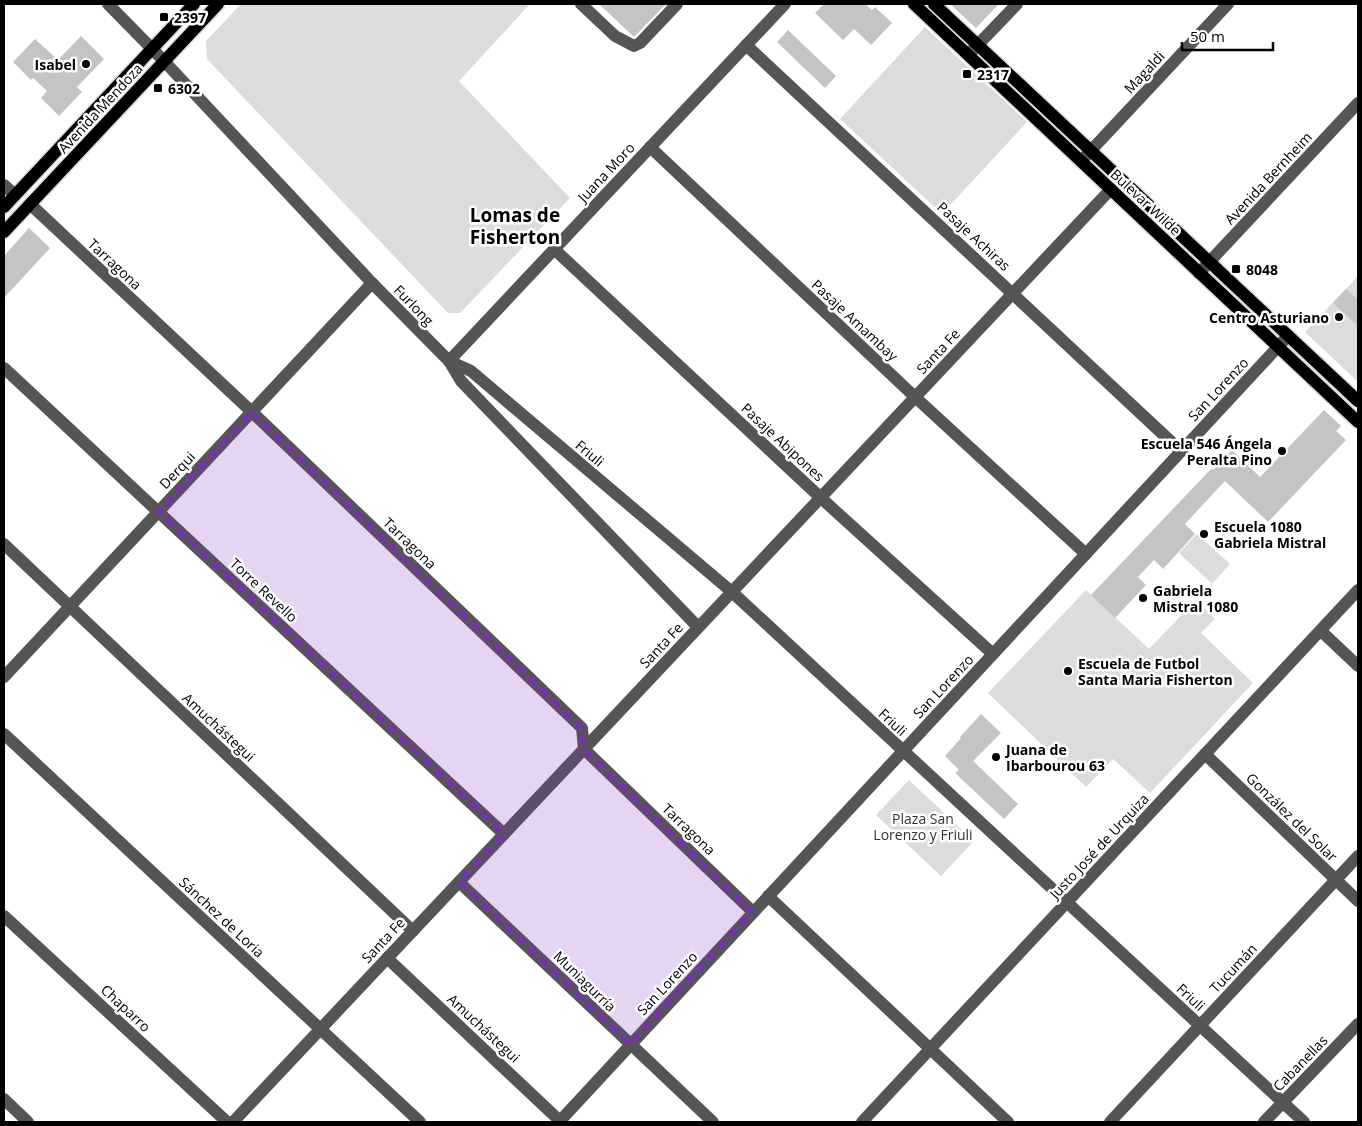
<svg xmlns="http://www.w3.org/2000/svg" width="1362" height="1126" viewBox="0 0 1362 1126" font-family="'Open Sans',sans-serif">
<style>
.green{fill:#dcdcdc}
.building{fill:#c4c4c4}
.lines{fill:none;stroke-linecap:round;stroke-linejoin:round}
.major-casing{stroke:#dbdbdb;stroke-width:15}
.minor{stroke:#555;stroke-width:12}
.major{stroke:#000;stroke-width:12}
.marked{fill:#7b2cbf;fill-opacity:0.2;stroke:#7b2cbf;stroke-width:4;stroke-dasharray:10 6;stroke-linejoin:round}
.poi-dot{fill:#000;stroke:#fff;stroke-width:2}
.labels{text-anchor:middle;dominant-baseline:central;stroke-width:5;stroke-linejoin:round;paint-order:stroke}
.poi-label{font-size:14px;font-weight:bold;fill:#000;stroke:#fff;text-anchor:start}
.street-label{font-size:14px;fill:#000;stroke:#fff}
.park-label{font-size:14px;fill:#333;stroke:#fff}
.district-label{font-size:19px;font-weight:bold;fill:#000;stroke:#fff}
</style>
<rect width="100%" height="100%" fill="#fff"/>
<g class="green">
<polygon points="241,4 530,4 459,81 570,198 460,313 448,313 207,59 206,41"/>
<polygon points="925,27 1027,122 942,214 840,119"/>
<polygon points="1358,276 1358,382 1305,332"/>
<polygon points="1197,534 1230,564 1212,584 1179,553"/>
<polygon points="1086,590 1149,649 1196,600 1215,619 1201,633 1253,683 1150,793 1113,759 1086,787 988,693"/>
<polygon points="909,780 974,841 941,876 876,815"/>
</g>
<g class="building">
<polygon points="599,4 666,4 634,37"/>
<polygon points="824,4 865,4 872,10 875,7 892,23 871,45 854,29 843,40 815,13"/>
<polygon points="950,4 999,4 976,28"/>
<polygon points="788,30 836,76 825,88 777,42"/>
<polygon points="81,36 104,59 77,87 82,92 59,116 41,98 47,91 33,78 31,80 13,62 35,39 58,60"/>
<polygon points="29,228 50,248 4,298 4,256"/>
<polygon points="1346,289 1358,300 1358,326 1333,303"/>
<polygon points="1324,410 1341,426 1336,431 1346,440 1268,522 1225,481 1185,524 1195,534 1163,569 1154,560 1138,577 1146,585 1115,618 1091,595 1212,468 1213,470 1232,450 1260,477"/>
<polygon points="981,714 1001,733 973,761 1018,804 1004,819 955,773 959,770 945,756 961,738 960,737"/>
</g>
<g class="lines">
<g class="major-casing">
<g id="major">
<polyline points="914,4 1358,422"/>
<polyline points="934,4 1358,401"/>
<polyline points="4,207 194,4"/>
<polyline points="4,232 218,4"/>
</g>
</g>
<g class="minor">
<polyline points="108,4 164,61 372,283 449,361 461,381 698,627"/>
<polyline points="581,4 615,36 634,46 640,43 677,4"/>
<polyline points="746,45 1181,451"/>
<polyline points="970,53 1017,4"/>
<polyline points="650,147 915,397 1086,554"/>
<polyline points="1083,159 1228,4"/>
<polyline points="4,185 15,195"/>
<polyline points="30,204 252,412 582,728 584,749 753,912"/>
<polyline points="554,249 821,498 993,654"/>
<polyline points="1199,273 1358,103"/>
<polyline points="449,361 471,371 732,592 1304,1122"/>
<polyline points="449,361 785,4"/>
<polyline points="4,368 504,834"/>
<polyline points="4,544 413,931"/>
<polyline points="1321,631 1358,666"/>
<polyline points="4,677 372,283"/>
<polyline points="4,734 420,1122"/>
<polyline points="1205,754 1358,901"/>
<polyline points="459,882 713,1122"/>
<polyline points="768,896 1008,1122"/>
<polyline points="4,916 227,1122"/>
<polyline points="387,958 560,1121"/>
<polyline points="4,1099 28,1122"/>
<polyline points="233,1122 1111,189"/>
<polyline points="559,1122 1288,336"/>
<polyline points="862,1122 1358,590"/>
<polyline points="1110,1122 1358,856"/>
<polyline points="1264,1122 1358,1024"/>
</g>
<use href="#major" class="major"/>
</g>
<path class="marked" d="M252 412 582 728 584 749 753 912 630 1045 459 882 504 834 158 512Z"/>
<g class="poi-dot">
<rect x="159" y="12" width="10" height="10" rx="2.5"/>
<circle cx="86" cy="64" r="5"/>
<rect x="962" y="69" width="10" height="10" rx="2.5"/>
<rect x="153" y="83" width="10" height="10" rx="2.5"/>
<rect x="1231" y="264" width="10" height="10" rx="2.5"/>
<circle cx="1339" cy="317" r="5"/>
<circle cx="1282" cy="451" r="5"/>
<circle cx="1204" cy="534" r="5"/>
<circle cx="1143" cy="598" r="5"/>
<circle cx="1068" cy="671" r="5"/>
<circle cx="996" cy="757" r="5"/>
</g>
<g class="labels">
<g class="poi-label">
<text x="174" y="17">2397</text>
<text x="76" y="64" text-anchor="end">Isabel</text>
<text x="977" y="74">2317</text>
<text x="168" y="88">6302</text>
<text x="1246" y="269">8048</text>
<text x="1329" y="317" text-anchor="end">Centro Asturiano</text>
<text x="1272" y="443" text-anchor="end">Escuela 546 Ángela<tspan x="1272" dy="16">Peralta Pino</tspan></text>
<text x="1214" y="526">Escuela 1080<tspan x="1214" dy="16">Gabriela Mistral</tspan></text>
<text x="1153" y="590">Gabriela<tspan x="1153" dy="16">Mistral 1080</tspan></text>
<text x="1078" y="663">Escuela de Futbol<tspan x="1078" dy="16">Santa Maria Fisherton</tspan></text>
<text x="1006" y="749">Juana de<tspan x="1006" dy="16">Ibarbourou 63</tspan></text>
</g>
<g class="street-label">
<text transform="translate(1144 72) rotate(-47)">Magaldi</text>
<text transform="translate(100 108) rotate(-47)">Avenida Mendoza</text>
<text transform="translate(606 172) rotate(-47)">Juana Moro</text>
<text transform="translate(1268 178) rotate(-47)">Avenida Bernheim</text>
<text transform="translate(1146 202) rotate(43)">Bulevar Wilde</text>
<text transform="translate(974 236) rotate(43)">Pasaje Achiras</text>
<text transform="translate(115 264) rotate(43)">Tarragona</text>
<text transform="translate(414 305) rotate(46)">Furlong</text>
<text transform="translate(855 320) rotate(43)">Pasaje Amambay</text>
<text transform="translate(938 351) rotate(-47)">Santa Fe</text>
<text transform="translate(1218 389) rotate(-47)">San Lorenzo</text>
<text transform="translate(783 442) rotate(43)">Pasaje Abipones</text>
<text transform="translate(590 453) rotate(40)">Friuli</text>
<text transform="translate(177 470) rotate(-47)">Derqui</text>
<text transform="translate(410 543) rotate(44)">Tarragona</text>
<text transform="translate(264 590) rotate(43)">Torre Revello</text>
<text transform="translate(661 645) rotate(-47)">Santa Fe</text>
<text transform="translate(943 686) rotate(-47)">San Lorenzo</text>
<text transform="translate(893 722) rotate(43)">Friuli</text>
<text transform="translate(219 727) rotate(43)">Amuchástegui</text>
<text transform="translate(1292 817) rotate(44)">González del Solar</text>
<text transform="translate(689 829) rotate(44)">Tarragona</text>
<text transform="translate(1099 846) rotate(-47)">Justo José de Urquiza</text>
<text transform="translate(222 917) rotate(43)">Sánchez de Loria</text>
<text transform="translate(383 940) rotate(-47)">Santa Fe</text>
<text transform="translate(1233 968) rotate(-47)">Tucumán</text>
<text transform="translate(585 981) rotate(44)">Muniagurría</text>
<text transform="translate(667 983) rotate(-47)">San Lorenzo</text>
<text transform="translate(1191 997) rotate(43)">Friuli</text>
<text transform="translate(126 1008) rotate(43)">Chaparro</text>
<text transform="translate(484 1028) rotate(43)">Amuchástegui</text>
<text transform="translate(1300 1063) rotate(-46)">Cabanellas</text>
</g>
<g class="park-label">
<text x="923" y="818">Plaza San<tspan x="923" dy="16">Lorenzo y Friuli</tspan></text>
</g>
<g class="district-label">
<text x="515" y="215">Lomas de<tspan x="515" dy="22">Fisherton</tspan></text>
</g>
</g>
<rect width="1362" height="1126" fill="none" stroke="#000000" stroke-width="10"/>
<path d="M1182 42v8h91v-8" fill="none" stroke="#000000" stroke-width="2.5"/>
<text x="1190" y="42" font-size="15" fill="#000000" stroke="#ffffff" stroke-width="4" paint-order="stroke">50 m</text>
</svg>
